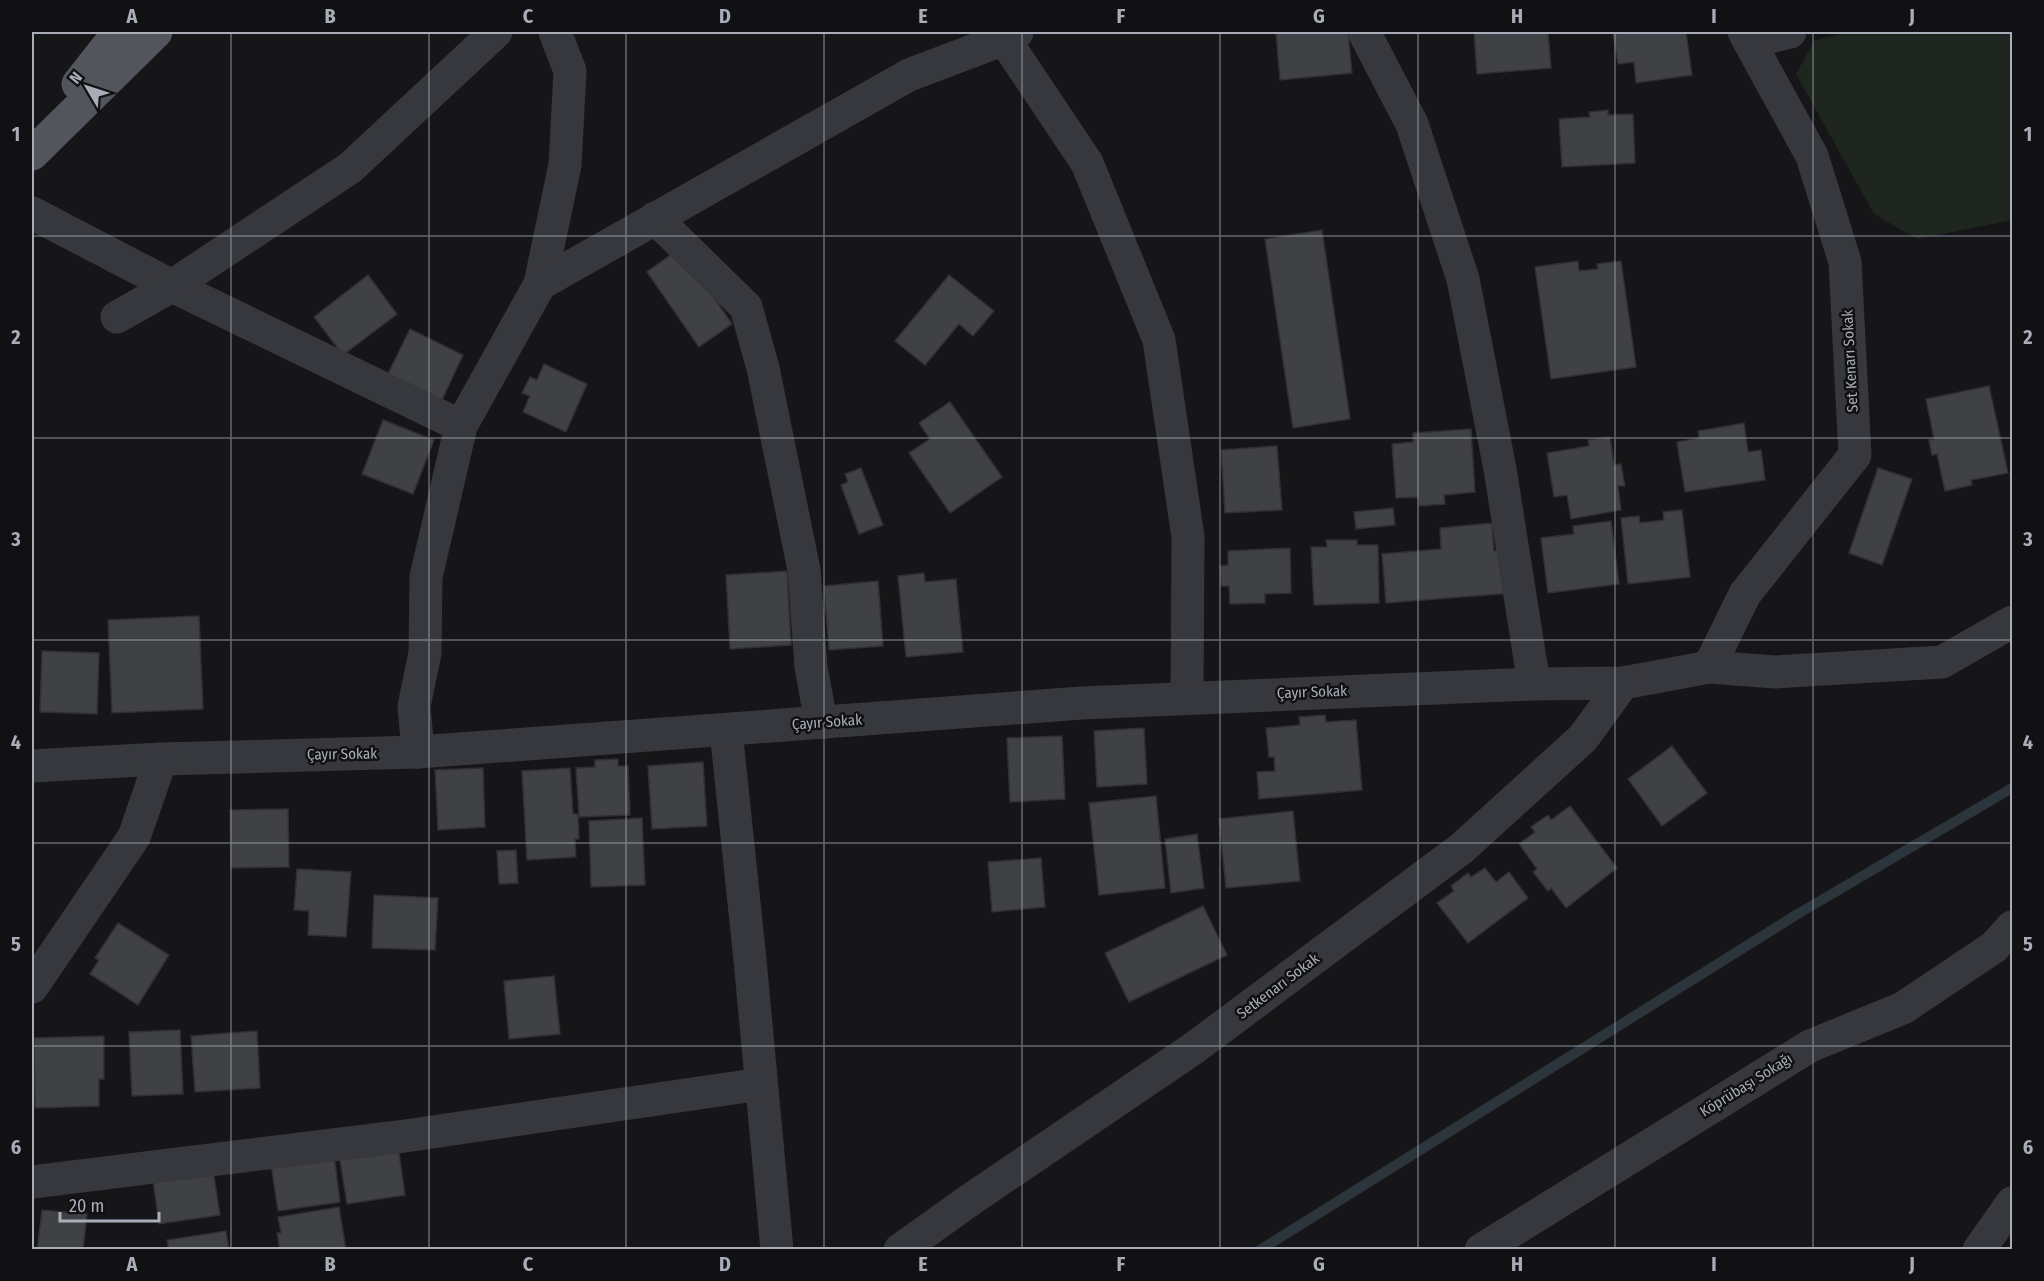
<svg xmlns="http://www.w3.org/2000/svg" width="2044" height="1281" viewBox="0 0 2044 1281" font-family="'Fira Sans Condensed',sans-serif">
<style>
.green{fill:#1e261f}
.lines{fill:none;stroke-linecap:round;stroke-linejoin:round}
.stream{stroke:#2c353c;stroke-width:10}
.building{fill:#404145;stroke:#303034;stroke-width:1.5}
.minor{stroke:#37383d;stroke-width:33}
.major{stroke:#53555c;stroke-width:33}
.grid{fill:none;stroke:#a8adb8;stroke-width:1.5;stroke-opacity:0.55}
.labels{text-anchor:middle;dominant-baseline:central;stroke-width:5;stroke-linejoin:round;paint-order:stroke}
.street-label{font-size:15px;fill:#a8adb8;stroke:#111113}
.neatline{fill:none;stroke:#a8adb8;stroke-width:2}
.grid-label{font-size:20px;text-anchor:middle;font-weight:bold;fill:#a8adb8}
</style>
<rect width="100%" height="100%" fill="#161618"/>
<polygon class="green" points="1851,32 2012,32 2012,220 1917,239 1874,214 1796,74 1815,40"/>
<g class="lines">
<polyline class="stream" points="1260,1250 1796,915 2012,788"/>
</g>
<g class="building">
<polygon points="1276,32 1348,32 1352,73 1280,80"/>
<polygon points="1474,32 1548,32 1551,68 1477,74"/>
<polygon points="1625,32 1686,32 1692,75 1636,83 1634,62 1618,64 1613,34"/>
<polygon points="1608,110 1608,115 1633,114 1635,163 1562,167 1559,119 1590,117 1589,112"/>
<polygon points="1322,230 1350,419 1293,428 1265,239"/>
<polygon points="680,248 732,324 699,347 647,272"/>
<polygon points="1578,261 1579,271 1598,269 1597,264 1621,261 1636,367 1551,379 1535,267"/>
<polygon points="368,275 397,314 343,355 314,317"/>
<polygon points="949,275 994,311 973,336 959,324 925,365 895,341"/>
<polygon points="410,329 463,355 441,402 387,376"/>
<polygon points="544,364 587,384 566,432 523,412 530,396 522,393 530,377 537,380"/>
<polygon points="1989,386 2008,473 1971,480 1972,485 1945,491 1937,454 1932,455 1929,440 1934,439 1926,399"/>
<polygon points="950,402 1002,477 950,513 909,453 930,439 919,423"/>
<polygon points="383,420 434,440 413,494 362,474"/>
<polygon points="1744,423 1748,452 1761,450 1765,480 1685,492 1677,442 1699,438 1698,431"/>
<polygon points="1471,429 1475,492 1444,495 1445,504 1419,506 1418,497 1396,498 1392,444 1413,442 1413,433"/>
<polygon points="1610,437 1614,465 1621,464 1625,486 1618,486 1621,510 1571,519 1567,495 1554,497 1547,453 1589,446 1588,440"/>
<polygon points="1277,446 1282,510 1225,513 1221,450"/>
<polygon points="861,468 883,525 859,534 841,485 848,482 845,474"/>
<polygon points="1878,468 1912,479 1882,565 1849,553"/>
<polygon points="1393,508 1395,525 1356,529 1354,512"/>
<polygon points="1682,510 1690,577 1628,584 1621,518 1639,516 1640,523 1664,520 1663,512"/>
<polygon points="1611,521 1619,584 1548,593 1541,538 1574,534 1573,526"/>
<polygon points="1492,523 1494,551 1507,550 1511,593 1386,603 1382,554 1441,549 1440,528"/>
<polygon points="1326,540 1357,540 1357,545 1378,545 1379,603 1314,605 1311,547 1327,547"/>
<polygon points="1290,548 1291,593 1265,594 1265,603 1230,604 1229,586 1221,586 1220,566 1228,565 1228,551"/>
<polygon points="787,571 791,645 730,649 726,575"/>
<polygon points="924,573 925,582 956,579 963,652 906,657 898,576"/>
<polygon points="878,581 883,646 829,650 824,586"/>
<polygon points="199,616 203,709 112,713 108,620"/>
<polygon points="42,651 99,653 97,714 40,712"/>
<polygon points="1325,715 1326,722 1356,720 1362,790 1259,799 1257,772 1275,771 1274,757 1269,757 1266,728 1300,725 1299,717"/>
<polygon points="1144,728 1147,784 1097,787 1094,731"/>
<polygon points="1062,736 1065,799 1010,802 1007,738"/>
<polygon points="1672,746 1707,793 1662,826 1628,779"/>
<polygon points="618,759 618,766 628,766 630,815 579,817 576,768 595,767 595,760"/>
<polygon points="703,762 707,826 652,829 648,766"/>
<polygon points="483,768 485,827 438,830 435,770"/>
<polygon points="570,768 573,814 578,814 579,839 575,839 576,857 527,860 522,771"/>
<polygon points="1156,796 1165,888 1099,895 1089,803"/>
<polygon points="1570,806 1617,868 1566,908 1551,888 1548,891 1533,872 1537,869 1519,844 1535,832 1531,827 1548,815 1551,820"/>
<polygon points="288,809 289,867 231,868 230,810"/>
<polygon points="1293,811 1300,881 1226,888 1219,819"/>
<polygon points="642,818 645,885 591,887 589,821"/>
<polygon points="1197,834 1204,888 1171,893 1165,839"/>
<polygon points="516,850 518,883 499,884 497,851"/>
<polygon points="1041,858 1045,907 992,912 988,862"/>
<polygon points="1485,868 1496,882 1509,872 1528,898 1468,943 1437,903 1454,891 1451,886 1468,873 1471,877"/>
<polygon points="297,869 351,872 346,937 308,935 309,911 294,910"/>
<polygon points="374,895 438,898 435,950 372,948"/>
<polygon points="1203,906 1227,955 1129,1002 1105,953"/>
<polygon points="118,923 169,955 138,1005 90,974 99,960 95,958"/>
<polygon points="554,976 560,1034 509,1039 504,981"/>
<polygon points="180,1030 183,1094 132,1096 129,1032"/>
<polygon points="257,1031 260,1088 195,1092 191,1036"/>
<polygon points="104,1036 104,1079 99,1079 99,1106 35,1108 34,1038"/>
<polygon points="397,1139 405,1195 347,1204 338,1148"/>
<polygon points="333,1147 340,1202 278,1211 270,1157"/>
<polygon points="212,1164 220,1215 159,1224 152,1173"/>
<polygon points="339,1207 346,1250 280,1250 277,1233 281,1233 278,1217"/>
<polygon points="42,1210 87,1214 83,1250 37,1250"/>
<polygon points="226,1231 229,1250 169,1250 167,1240"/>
</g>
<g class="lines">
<g class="minor">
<polyline points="1364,32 1412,124 1463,279 1500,469 1534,684"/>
<polyline points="1004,39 1087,163 1159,340 1188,537 1187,697"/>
<polyline points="1750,42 1790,32"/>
<polyline points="32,213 172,286 461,426"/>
<polyline points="655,218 746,307 763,368 804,570 811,667 821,722"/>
<polyline points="540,284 565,165 570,71 555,32"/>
<polyline points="117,317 172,286 350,168 496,32"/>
<polyline points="1709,667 1745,594 1855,455 1845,262 1812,156 1744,32"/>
<polyline points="726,730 750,960 777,1250"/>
<polyline points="418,752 414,706 425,653 426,577 461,426 540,284 909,75 1004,39 1017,32"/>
<polyline points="32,766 161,759 418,752 1082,703 1534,684 1623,683 1709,667 1775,672 1942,662 2012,622"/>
<polyline points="32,987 134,837 161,759"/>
<polyline points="32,1182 398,1137 761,1084"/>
<polyline points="900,1250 970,1200 1194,1048 1462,848 1583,738 1623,683"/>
<polyline points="1481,1250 1810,1046 1903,1008 1994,947 2012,927"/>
<polyline points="1979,1250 2012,1203"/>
</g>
<g class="major">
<polyline points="78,84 119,32"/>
<polyline points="32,154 156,32"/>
</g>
</g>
<path class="grid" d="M231 32V1250M429 32V1250M626 32V1250M824 32V1250M1022 32V1250M1220 32V1250M1418 32V1250M1615 32V1250M1813 32V1250M32 236H2012M32 438H2012M32 640H2012M32 843H2012M32 1046H2012"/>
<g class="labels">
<g class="street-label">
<text transform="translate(1850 361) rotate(-93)">Set Kenarı Sokak</text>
<text transform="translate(1312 692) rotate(-2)">Çayır Sokak</text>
<text transform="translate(827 722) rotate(-4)">Çayır Sokak</text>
<text transform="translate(342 754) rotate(-1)">Çayır Sokak</text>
<text transform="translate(1278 986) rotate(-37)">Setkenarı Sokak</text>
<text transform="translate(1746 1085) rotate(-32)">Köprübaşı Sokağı</text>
</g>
</g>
<rect width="2044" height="1281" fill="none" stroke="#111113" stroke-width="66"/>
<g transform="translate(87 87) rotate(309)" stroke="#111113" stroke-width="4.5" paint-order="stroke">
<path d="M0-4.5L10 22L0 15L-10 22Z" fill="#a8adb8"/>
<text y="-9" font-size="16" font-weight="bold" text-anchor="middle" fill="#a8adb8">N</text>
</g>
<path d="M60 1212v9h99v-9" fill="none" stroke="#a8adb8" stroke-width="3"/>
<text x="69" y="1212" font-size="18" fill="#a8adb8" stroke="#111113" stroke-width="4.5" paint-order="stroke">20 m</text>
<rect x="33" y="33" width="1978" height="1215" class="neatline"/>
<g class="grid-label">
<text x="132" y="23">A</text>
<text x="330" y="23">B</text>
<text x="528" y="23">C</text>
<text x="725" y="23">D</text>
<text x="923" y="23">E</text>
<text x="1121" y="23">F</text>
<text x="1319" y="23">G</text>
<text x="1517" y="23">H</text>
<text x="1714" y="23">I</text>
<text x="1912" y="23">J</text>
<text x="16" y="141">1</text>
<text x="2028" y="141">1</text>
<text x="16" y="344">2</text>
<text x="2028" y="344">2</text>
<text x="16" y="546">3</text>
<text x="2028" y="546">3</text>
<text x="16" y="749">4</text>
<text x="2028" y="749">4</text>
<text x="16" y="951">5</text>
<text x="2028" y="951">5</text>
<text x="16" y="1154">6</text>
<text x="2028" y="1154">6</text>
<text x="132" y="1271">A</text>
<text x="330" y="1271">B</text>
<text x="528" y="1271">C</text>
<text x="725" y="1271">D</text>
<text x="923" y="1271">E</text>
<text x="1121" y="1271">F</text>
<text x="1319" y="1271">G</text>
<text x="1517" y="1271">H</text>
<text x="1714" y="1271">I</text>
<text x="1912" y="1271">J</text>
</g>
</svg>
